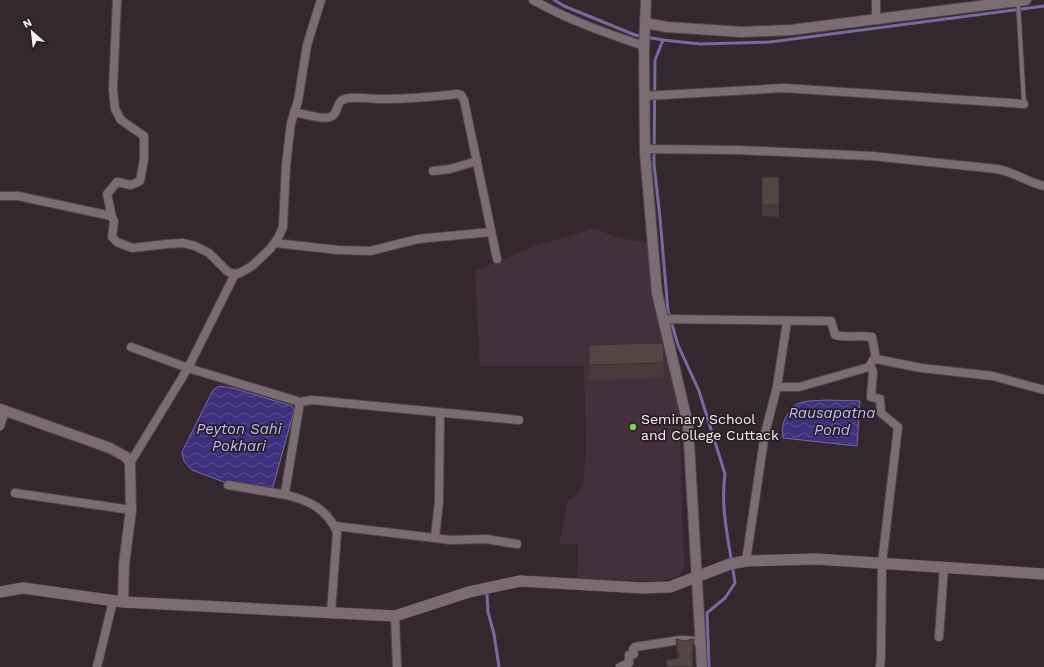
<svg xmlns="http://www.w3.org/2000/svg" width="1044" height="667" viewBox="0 0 1044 667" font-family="'Work Sans',sans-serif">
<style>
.built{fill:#43303a}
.water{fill:url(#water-waves);stroke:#766ba1}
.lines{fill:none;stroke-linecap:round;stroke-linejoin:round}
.stream{stroke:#766ba1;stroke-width:3}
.service-casing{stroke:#51464c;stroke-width:5.5}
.minor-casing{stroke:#51464c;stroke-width:10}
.tertiary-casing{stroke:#51464c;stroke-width:12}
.secondary-casing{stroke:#51464c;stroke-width:12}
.service{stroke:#7b6c73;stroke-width:4}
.minor{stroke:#7b6c73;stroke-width:8}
.tertiary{stroke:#7b6c73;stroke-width:10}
.secondary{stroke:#7b6c73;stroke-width:11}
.wall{fill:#483b3b}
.shaded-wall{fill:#3b3030}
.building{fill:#544545;stroke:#3b3030}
.poi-dot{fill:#74d25c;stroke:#291d24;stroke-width:1.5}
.labels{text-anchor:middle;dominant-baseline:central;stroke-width:3.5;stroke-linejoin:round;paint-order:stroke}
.poi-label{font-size:14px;fill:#fbf2f6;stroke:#291d24;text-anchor:start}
.water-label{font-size:15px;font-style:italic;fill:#bfbdff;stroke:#291d24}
</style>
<defs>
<pattern id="water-waves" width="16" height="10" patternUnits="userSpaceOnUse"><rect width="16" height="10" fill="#3d317d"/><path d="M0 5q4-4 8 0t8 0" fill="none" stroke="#5a4f90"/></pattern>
</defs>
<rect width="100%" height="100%" fill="#34272d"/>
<polygon class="built" points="592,229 598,230 620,238 648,243 679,404 684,565 683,572 678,576 661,581 577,579 578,544 559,544 568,500 574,497 583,485 586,450 584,366 480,366 475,271 538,245"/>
<g class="water">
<polygon points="219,386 233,388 292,406 294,411 272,490 229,484 192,470 184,461 182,452 213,390"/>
<path d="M826 400 860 401 857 446 783 438C783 434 782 429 783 425 784 419 791 407 797 404 805 400 817 401 826 400Z"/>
</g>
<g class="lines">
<g class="stream">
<polyline points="554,0 564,6 635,35 663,40 700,44 770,42 1044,6"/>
<path d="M663 40 655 60 654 164 660 218 668 311 678 345 699 391 725 474C720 510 730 547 735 583L725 598 707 613 709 667"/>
<polyline points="487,594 488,612 494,634 499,667"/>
</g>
<g class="service-casing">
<polyline id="service" points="1018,1 1024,104"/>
</g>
<g class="minor-casing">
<g id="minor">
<path d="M533 0C568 20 606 33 644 46"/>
<polyline points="876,18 876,0"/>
<polyline points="644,96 784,88 1024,104"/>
<path d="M294 112C303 114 322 120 330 117 341 113 333 99 350 98 360 97 371 99 381 99 406 99 432 97 457 94L461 95 464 100 497 259"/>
<path d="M645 149 738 150 872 156 997 169C1014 172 1027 182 1044 186"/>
<polyline points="433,171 450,169 477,161"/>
<polyline points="0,196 18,196 107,215 112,217 114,221 112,237 117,242 132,248 167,244 183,243 195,246 209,253 228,272 235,274 240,273 252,266 270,249 278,238 283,227 286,165 291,123 298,101 307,45 321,0"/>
<polyline points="112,217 107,194 117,182 131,185 140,181 144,159 144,136 121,120 115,109 113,89 117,0"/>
<polyline points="275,243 338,250 370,251 418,239 491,232"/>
<path d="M663 319 831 321 835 335C848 338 860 335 872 337L876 359"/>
<path d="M131 347 188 368 300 402 285 493 287 495C310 501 327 509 337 532L331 613"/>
<polyline points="869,367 872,369 873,372 871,397 880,399 881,413 898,427 882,563 881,656 880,667"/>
<polyline points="777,387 799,387 869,367 873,360 876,359 921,368 993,376 1044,390"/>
<polyline points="300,402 312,400 519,420"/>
<polyline points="0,426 5,411"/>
<polyline points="130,463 188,368 235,274"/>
<polyline points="228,485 287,495"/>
<polyline points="15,493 131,510"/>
<polyline points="335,526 451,540 486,539 517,544"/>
<polyline points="435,538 439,501 440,413"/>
<polyline points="746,561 765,433 777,387 787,321"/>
<polyline points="395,616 397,667"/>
<polyline points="939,637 944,567"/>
<polyline points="97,667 113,601"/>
<polyline points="620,667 629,663 629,655 634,654 633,649 635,647 680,640 701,641"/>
</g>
</g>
<g class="tertiary-casing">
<g id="tertiary">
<polyline points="646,0 644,50 645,153 657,293 688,425 702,667"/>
<polyline points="645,23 667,27 742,32 791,30 1026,0"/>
<polyline points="0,409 110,448 126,457 130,463 131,510 124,564 123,602"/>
</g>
</g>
<g class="secondary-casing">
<polyline id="secondary" points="0,592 23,588 123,602 395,616 469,592 520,581 643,588 670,587 730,564 746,561 816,559 1044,574"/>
</g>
<use href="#service" class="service"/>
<use href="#minor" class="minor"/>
<use href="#tertiary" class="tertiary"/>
<use href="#secondary" class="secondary"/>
</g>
<g class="wall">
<polygon points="762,177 779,177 779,217 762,216"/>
<polygon points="663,343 664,378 589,380 589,345"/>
<polygon points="676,639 694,651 693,661 693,667 666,667 666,660 677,658 676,650"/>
</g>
<polygon class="shaded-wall" points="694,639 694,651 692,665 692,654"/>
<g class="building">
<rect x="762" y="177" width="17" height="28"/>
<polygon points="663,343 664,363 589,365 589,345"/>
<polygon points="676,639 685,641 694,639 692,654 693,667 667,667 666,660 679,658"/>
</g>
<circle class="poi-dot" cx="633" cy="427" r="4"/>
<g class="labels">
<g class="poi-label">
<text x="641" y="419">Seminary School<tspan x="641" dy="16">and College Cuttack</tspan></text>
</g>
<g class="water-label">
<text x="832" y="413">Rausapatna<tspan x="832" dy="17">Pond</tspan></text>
<text x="239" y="429">Peyton Sahi<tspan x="239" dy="17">Pokhari</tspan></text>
</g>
</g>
<g transform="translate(32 32) rotate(332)" stroke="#291d24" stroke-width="3" paint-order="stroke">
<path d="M0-3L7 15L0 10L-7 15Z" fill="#fbf2f6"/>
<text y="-6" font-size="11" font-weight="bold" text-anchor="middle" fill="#fbf2f6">N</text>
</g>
</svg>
